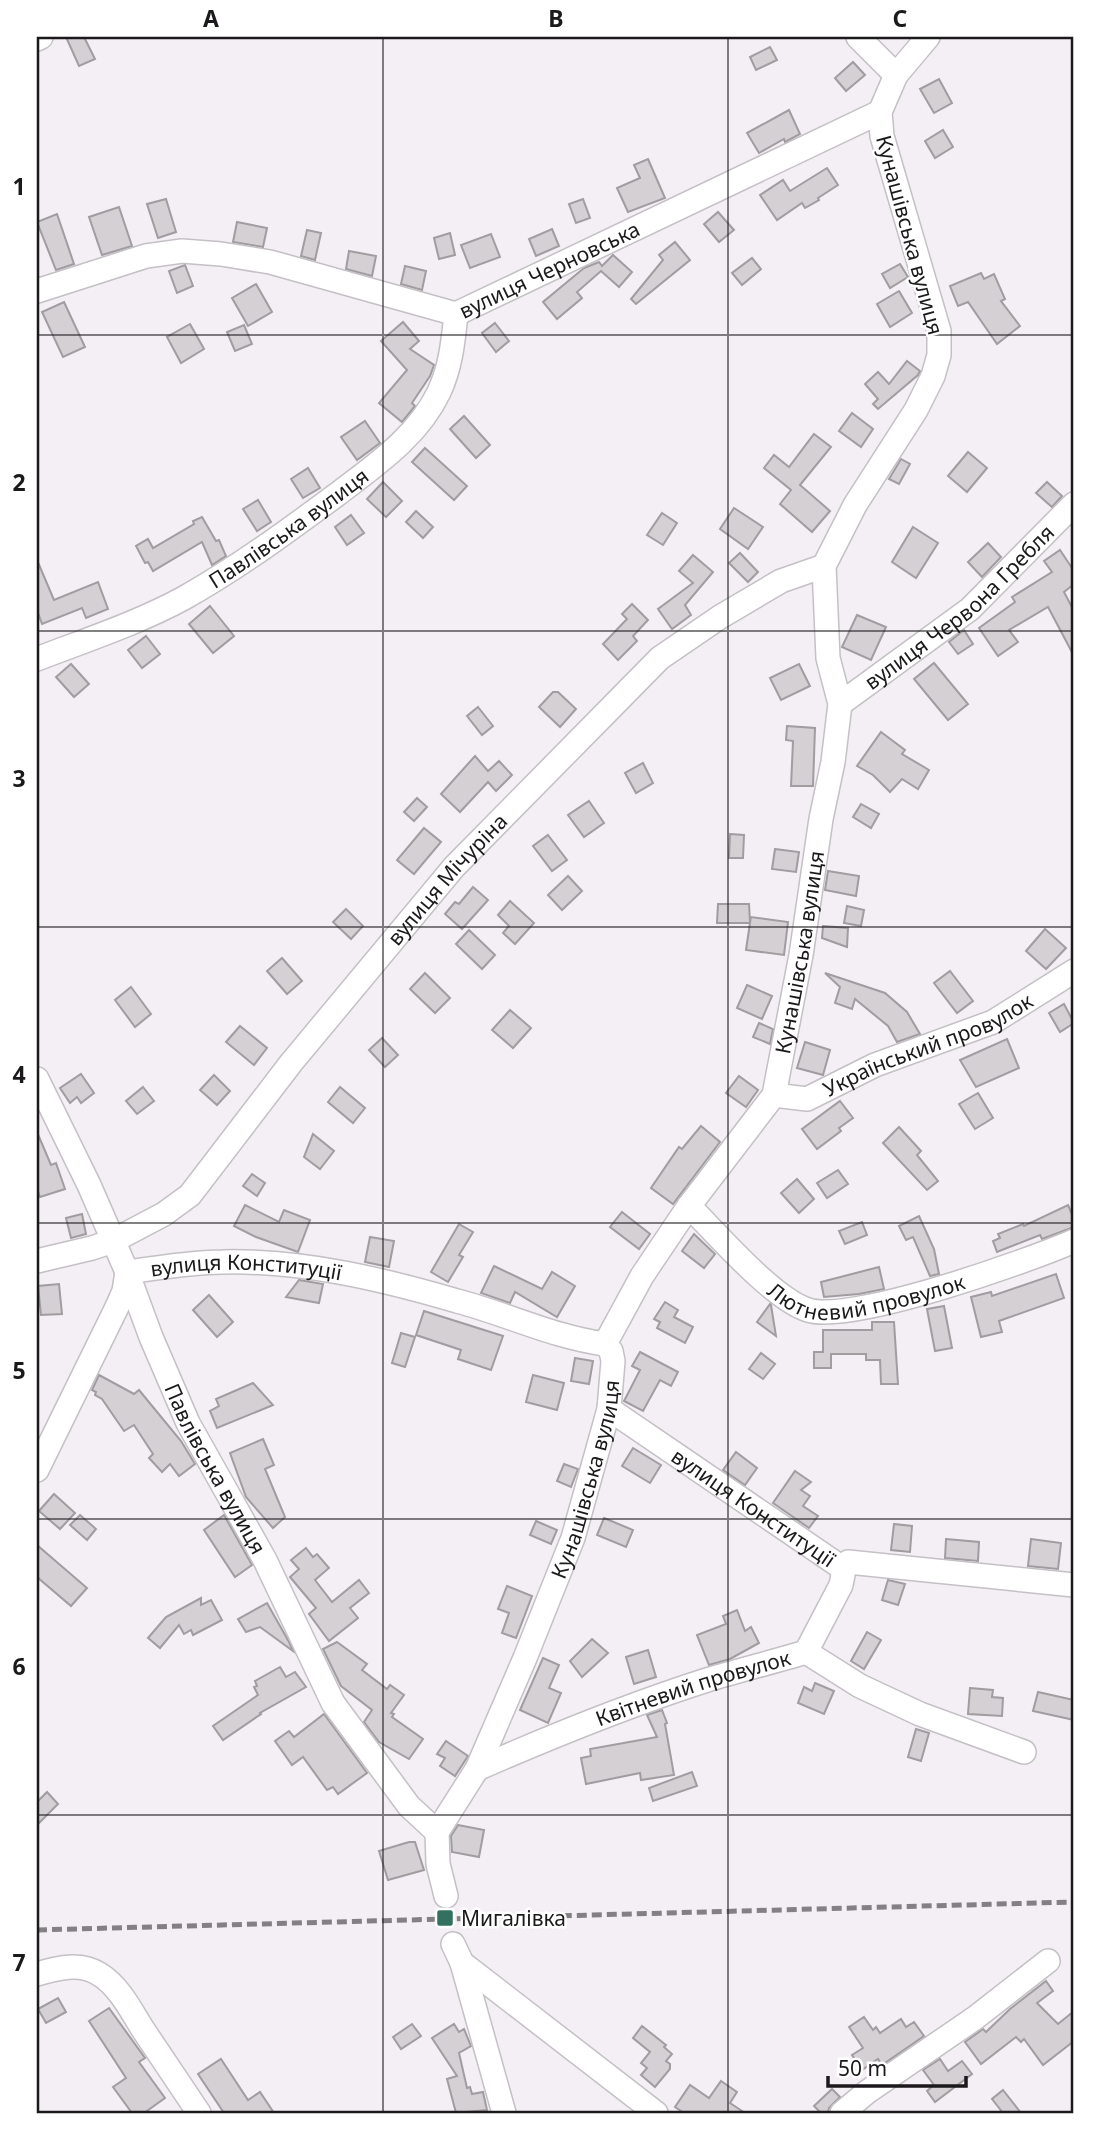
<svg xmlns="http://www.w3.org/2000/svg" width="1111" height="2150" viewBox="0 0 1111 2150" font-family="'Noto Sans',sans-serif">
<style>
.building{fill:#d4d0d4;stroke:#a09ca0;stroke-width:2}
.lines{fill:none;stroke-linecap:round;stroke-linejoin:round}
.minor-casing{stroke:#c4c0c5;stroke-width:26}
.minor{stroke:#fff;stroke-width:23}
.rail{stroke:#838083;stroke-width:5;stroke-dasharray:10 5;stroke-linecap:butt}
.grid{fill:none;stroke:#1b191b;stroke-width:2;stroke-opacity:0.55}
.poi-dot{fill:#32715f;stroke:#fff;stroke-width:2.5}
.labels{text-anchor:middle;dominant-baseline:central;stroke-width:5;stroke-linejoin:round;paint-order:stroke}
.street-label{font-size:21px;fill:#1b191b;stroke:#fff}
.poi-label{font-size:21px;fill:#1b191b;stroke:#fff;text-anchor:start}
.neatline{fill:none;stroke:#1b191b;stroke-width:2.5}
.grid-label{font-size:23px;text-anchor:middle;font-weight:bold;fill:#1b191b}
</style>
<rect width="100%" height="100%" fill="#f4eff4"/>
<g class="building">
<polygon points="66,37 84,37 95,59 79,66"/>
<polygon points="770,47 777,60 756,70 750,57"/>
<polygon points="853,62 865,75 846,91 835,78"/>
<polygon points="939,79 952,103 934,113 920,89"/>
<polygon points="789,110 800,134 785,142 784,139 759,153 747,133"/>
<polygon points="943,130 953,147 935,158 925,141"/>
<polygon points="648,159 665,198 628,212 617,188 640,178 634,165"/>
<polygon points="827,168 838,185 818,198 819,200 805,208 802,203 777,220 760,195 783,180 790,191"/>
<polygon points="166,199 176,232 158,238 147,204"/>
<polygon points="583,199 590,218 576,223 569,204"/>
<polygon points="119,207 132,246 102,255 89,217"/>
<polygon points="718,212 734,230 719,242 704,224"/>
<polygon points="57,214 74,264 56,270 37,222"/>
<polygon points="237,222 267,228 263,247 233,242"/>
<polygon points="552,229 559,246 536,256 529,239"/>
<polygon points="307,230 321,233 315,260 301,256"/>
<polygon points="450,233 455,255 439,259 434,238"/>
<polygon points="491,234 500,257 470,268 461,245"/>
<polygon points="675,242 690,260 636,304 631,299 663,260 659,255"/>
<polygon points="349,251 376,256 372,276 346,269"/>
<polygon points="613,255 632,272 619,287 601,271 577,292 582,298 557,319 543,302 584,268 599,262 602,266"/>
<polygon points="752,258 761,269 742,285 732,273"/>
<polygon points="900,264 908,277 890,288 882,274"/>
<polygon points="185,265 193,286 177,293 169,271"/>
<polygon points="405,266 426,271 422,290 401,284"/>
<polygon points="981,273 984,279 994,274 1005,299 1001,301 1020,326 997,344 968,302 958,306 950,286"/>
<polygon points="256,284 272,312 248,326 232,298"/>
<polygon points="899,291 912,313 890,327 877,304"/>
<polygon points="64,302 85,347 63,357 42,312"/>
<polygon points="403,322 419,341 410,349 434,365 430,376 412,403 415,406 402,422 379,403 407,370 381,341"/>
<polygon points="495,323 509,341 496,352 482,333"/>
<polygon points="190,324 204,349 181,363 167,337"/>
<polygon points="244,325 252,344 235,351 227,332"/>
<polygon points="907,361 920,371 918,375 878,409 873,404 878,399 865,384 878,372 889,384"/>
<polygon points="852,413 873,429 861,447 839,431"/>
<polygon points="464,416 490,445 476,458 450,429"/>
<polygon points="365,421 380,443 357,460 341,437"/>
<polygon points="814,434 831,447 800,485 830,511 812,532 780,504 791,490 764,468 774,455 789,467"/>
<polygon points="425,448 467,486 454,500 412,462"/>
<polygon points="968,452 987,468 967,492 948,476"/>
<polygon points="901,459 910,464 899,484 889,479"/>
<polygon points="308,468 320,488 303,498 291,479"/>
<polygon points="383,482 402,501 386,517 367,499"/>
<polygon points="1047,482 1062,496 1052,507 1036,493"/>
<polygon points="258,500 271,522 257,531 243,509"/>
<polygon points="734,508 763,527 748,549 720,529"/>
<polygon points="416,511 433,527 423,538 406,522"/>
<polygon points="662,513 677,523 663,545 647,535"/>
<polygon points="351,515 364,533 347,545 335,527"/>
<polygon points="202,517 216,541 219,540 226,556 212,565 202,542 153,571 148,562 145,563 136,546 148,539 153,548 194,524 193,521"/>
<polygon points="913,527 938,543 916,578 892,562"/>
<polygon points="988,543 1001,557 982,577 968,562"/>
<polygon points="1060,550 1074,571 1074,584 1064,592 1074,611 1074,656 1048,607 1009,630 1018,642 998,656 979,628 1015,602 1012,597 1052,572 1044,561"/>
<polygon points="740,553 758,572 748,582 729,563"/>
<polygon points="693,555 713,572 685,605 691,615 672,629 658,609 693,583 679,571"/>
<polygon points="37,560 54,600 98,582 108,609 86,618 82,608 42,624 37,610"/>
<polygon points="632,604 648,620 633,636 637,641 618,660 603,644 627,619 622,614"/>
<polygon points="210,606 234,636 213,653 189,624"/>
<polygon points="857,615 886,627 871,660 842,647"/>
<polygon points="964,630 973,644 958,654 949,642"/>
<polygon points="146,636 160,654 142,668 128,650"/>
<polygon points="934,663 968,704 948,720 914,679"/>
<polygon points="71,664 89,684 74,697 56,677"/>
<polygon points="799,664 810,686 781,700 770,678"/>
<polygon points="553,692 558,692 576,709 560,727 539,707"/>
<polygon points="478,707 493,726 482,735 467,716"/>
<polygon points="787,726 815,728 813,786 791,786 793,741 786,740"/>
<polygon points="881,732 905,750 902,754 929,770 918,789 902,779 890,792 873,775 857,766"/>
<polygon points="475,756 488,771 499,761 512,775 496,791 488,782 460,812 441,794"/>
<polygon points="643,763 653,783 636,793 625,773"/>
<polygon points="417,798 427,807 414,821 404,812"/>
<polygon points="589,801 604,823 584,837 568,815"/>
<polygon points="861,804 879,814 871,828 853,817"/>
<polygon points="424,828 441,842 414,874 397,860"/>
<polygon points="730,834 744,835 743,858 729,858"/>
<polygon points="548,835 567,860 552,871 533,846"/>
<polygon points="775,849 799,852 796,872 772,869"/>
<polygon points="828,871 859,876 856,896 825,890"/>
<polygon points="568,876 582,891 562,910 548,895"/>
<polygon points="473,887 488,900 462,929 445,914 455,902 459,904"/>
<polygon points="510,901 534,923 515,944 503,933 509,926 498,915"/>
<polygon points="718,904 749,904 750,922 751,917 788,922 784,955 746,950 750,923 717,923"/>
<polygon points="847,906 864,910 861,926 844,923"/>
<polygon points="346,909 363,926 351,939 333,922"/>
<polygon points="823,926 848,928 847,947 822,938"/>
<polygon points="1045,929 1066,948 1046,969 1026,951"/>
<polygon points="469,930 495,955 482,969 456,944"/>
<polygon points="282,958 302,981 287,994 267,971"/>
<polygon points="950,971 973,1001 957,1013 934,983"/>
<polygon points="425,973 450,998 435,1013 410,989"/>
<polygon points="825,973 885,993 907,1012 920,1034 897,1042 888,1026 855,999 852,1009 835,1003 840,987"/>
<polygon points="747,985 772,996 762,1019 737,1008"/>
<polygon points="131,987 151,1014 135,1027 115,1000"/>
<polygon points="1064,1004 1074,1023 1060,1032 1049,1013"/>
<polygon points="510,1010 531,1028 513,1048 492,1030"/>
<polygon points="759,1023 773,1029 770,1044 753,1037"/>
<polygon points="240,1026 267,1048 254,1065 226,1042"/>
<polygon points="382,1038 398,1055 385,1067 369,1050"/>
<polygon points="1007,1039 1019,1068 976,1087 960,1060"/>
<polygon points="805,1042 830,1050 823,1075 797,1068"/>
<polygon points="81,1074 94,1093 81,1103 77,1097 70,1103 60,1088"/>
<polygon points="214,1075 230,1091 217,1105 200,1090"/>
<polygon points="739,1076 758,1090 746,1107 726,1093"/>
<polygon points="143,1087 154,1101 137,1114 126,1101"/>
<polygon points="340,1087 365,1108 353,1123 328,1102"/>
<polygon points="978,1093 993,1118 975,1129 959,1104"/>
<polygon points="840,1101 853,1118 839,1128 841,1131 817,1149 802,1129"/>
<polygon points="701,1126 720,1142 673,1204 651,1188 679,1147 682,1149"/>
<polygon points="899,1127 921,1151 917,1155 938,1181 927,1190 883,1143"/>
<polygon points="37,1132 51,1165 56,1163 65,1189 40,1197 37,1189"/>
<polygon points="313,1134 334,1151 320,1169 304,1157"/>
<polygon points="838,1170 848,1184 827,1198 817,1183"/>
<polygon points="252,1174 265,1183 257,1196 243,1186"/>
<polygon points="797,1179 814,1199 799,1213 781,1193"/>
<polygon points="245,1205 279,1222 284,1210 310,1220 298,1252 256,1237 234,1226"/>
<polygon points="1068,1205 1074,1219 1074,1227 1042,1239 1040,1235 997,1252 993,1241 1000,1238 998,1234 1023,1224 1024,1226"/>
<polygon points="622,1212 650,1234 639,1249 610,1227"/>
<polygon points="82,1214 86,1234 71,1238 66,1218"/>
<polygon points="919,1216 934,1249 939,1274 930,1276 913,1237 906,1240 899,1226"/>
<polygon points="862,1222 867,1235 845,1244 839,1231"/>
<polygon points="459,1224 473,1232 459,1255 463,1257 448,1282 431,1272"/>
<polygon points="694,1234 715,1254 704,1268 682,1251"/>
<polygon points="370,1237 394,1241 389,1267 365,1262"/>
<polygon points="494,1266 542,1289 552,1272 575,1286 557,1317 515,1292 510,1303 481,1293"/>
<polygon points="879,1267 884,1289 859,1294 824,1297 821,1282"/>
<polygon points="1056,1274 1064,1298 999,1321 1002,1332 981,1337 971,1297 991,1292 992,1296"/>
<polygon points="299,1280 323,1284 319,1303 286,1297"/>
<polygon points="59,1284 62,1314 41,1315 38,1286"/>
<polygon points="209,1295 233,1322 217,1337 193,1310"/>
<polygon points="665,1302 678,1310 674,1317 693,1327 685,1343 657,1328 660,1322 654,1319"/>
<polygon points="770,1304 771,1305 776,1336 757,1322"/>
<polygon points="944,1306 952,1348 935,1351 927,1309"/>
<polygon points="424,1311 503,1336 491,1370 458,1359 461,1350 416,1335"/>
<polygon points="872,1322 894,1322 898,1384 881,1384 880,1360 866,1360 866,1354 831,1354 831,1368 814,1368 814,1352 823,1352 823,1330 872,1330"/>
<polygon points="401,1333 415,1337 405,1367 392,1363"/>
<polygon points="640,1352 678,1372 671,1386 660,1380 643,1411 624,1401 640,1370 632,1366"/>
<polygon points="761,1353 775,1364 763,1379 749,1369"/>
<polygon points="575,1358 593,1361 589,1384 571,1381"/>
<polygon points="99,1375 134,1394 139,1390 181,1441 195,1464 179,1476 170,1464 162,1472 149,1458 153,1454 134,1425 124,1431 102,1399 95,1395 96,1392 92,1390"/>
<polygon points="533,1375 564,1383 557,1410 526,1402"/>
<polygon points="253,1383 273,1405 217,1428 210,1411 219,1406 216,1399"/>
<polygon points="263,1439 274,1465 265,1469 285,1517 273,1528 246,1497 230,1453"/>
<polygon points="633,1448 661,1465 650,1483 622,1466"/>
<polygon points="736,1452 757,1468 745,1485 723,1470"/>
<polygon points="564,1464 578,1469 571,1487 557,1481"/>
<polygon points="795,1471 811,1482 801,1490 810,1496 803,1506 818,1516 809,1528 773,1503"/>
<polygon points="54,1494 75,1513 60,1529 39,1511"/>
<polygon points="80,1515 96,1529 87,1540 70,1525"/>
<polygon points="224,1515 252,1565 235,1577 204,1530"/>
<polygon points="604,1518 633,1530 626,1547 597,1535"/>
<polygon points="536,1521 557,1530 551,1544 530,1535"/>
<polygon points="894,1524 912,1526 910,1552 891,1550"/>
<polygon points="946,1539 979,1542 978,1561 945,1558"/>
<polygon points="1031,1539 1061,1543 1058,1569 1028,1566"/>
<polygon points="37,1545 87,1588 71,1606 37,1577"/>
<polygon points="306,1548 313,1557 317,1554 329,1568 315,1580 332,1602 359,1580 369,1593 350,1608 358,1618 329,1641 309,1614 316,1608 290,1577 299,1569 291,1560"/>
<polygon points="888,1580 905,1584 898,1605 882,1600"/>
<polygon points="507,1586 532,1596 516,1638 502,1633 509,1613 498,1609"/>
<polygon points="201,1598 201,1605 211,1600 222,1620 193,1635 191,1630 184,1634 179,1625 160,1648 148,1638 166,1617"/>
<polygon points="267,1603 289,1642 293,1651 260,1627 246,1632 238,1619"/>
<polygon points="737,1610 745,1631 751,1627 759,1643 730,1659 709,1665 697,1635 726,1624 723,1616"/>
<polygon points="867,1632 881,1640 864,1669 851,1661"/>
<polygon points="592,1639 608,1653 582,1677 570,1661"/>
<polygon points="337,1642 367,1664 362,1670 387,1689 390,1685 404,1695 391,1713 394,1714 392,1717 423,1739 409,1759 379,1742 364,1722 372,1710 341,1686 323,1649"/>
<polygon points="648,1650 656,1677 634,1684 626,1657"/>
<polygon points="543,1658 559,1665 549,1688 561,1693 548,1723 520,1710"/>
<polygon points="280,1667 286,1677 295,1672 306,1687 260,1713 261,1714 223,1740 213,1726 258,1695 254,1687 257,1686 255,1681"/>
<polygon points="815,1683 834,1691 824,1714 798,1703 804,1687 812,1691"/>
<polygon points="970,1688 993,1690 992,1697 1003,1698 1002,1716 968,1714"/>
<polygon points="1038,1692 1074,1700 1074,1720 1033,1711"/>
<polygon points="662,1710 667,1723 665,1724 674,1775 641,1780 640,1773 586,1784 581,1758 591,1756 590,1749 657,1737 647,1715"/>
<polygon points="324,1714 367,1773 338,1794 333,1787 327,1790 303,1757 292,1765 275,1741 289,1731 294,1737"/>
<polygon points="916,1729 929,1733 921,1761 908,1757"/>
<polygon points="446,1741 468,1756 455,1776 440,1766 445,1758 437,1754"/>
<polygon points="692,1772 697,1786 653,1801 649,1788"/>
<polygon points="47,1792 58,1804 37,1825 37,1802"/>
<polygon points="458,1825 484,1830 479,1857 452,1852 451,1836"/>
<polygon points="409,1842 415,1842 424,1870 388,1880 379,1851"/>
<polygon points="1046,1981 1053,1991 1037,2003 1058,2024 1074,2011 1074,2041 1043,2065 1024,2039 1021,2042 1016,2037 981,2064 965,2042 983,2029 986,2032 1010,2009"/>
<polygon points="58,1998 66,2012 46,2023 38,2009"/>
<polygon points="109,2008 145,2058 139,2062 165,2098 144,2113 132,2113 113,2087 126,2078 89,2021"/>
<polygon points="864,2017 873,2030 876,2027 880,2033 901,2019 906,2027 914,2022 924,2036 882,2065 878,2059 862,2070 852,2055 863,2048 849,2027"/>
<polygon points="412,2024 421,2036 401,2049 393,2037"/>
<polygon points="454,2024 459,2032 464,2029 471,2046 459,2053 467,2088 470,2087 472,2094 483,2092 487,2110 456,2113 447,2079 457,2076 432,2038"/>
<polygon points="642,2026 666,2045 664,2047 672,2054 666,2061 670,2064 670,2069 655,2087 641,2075 647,2068 641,2063 650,2052 633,2038"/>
<polygon points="221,2059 248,2100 260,2092 274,2113 224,2113 198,2074"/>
<polygon points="940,2059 948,2071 962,2061 972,2074 935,2102 927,2091 934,2085 923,2070"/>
<polygon points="721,2081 737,2092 730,2103 745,2113 684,2113 675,2107 690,2085 709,2098"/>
<polygon points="832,2089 840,2097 829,2108 828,2113 821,2113 814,2106"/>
<polygon points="1003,2090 1021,2113 1003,2113 992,2099"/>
</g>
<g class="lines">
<g class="minor-casing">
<g id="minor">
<polyline points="858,37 896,75"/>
<polyline points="37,39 41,37"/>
<path id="s1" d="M37 291 146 256 182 251 221 254 270 262 456 314 880 112"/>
<path id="s2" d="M37 659C86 640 138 623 184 598 239 567 289 530 339 493 377 464 418 436 439 392 451 366 453 342 456 314"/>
<path id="s3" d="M840 704 970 609 1074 504"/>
<path id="s4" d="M37 1079 89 1185 127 1272 151 1337 188 1423 265 1560 333 1703 409 1806 437 1832"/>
<path id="s5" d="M774 1095 807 1099 875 1065 993 1022 1074 971"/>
<path id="s6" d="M689 1206C717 1234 773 1299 808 1310 851 1324 1028 1261 1074 1241"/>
<path id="s7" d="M37 1261 92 1248 113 1241 164 1214 190 1195 291 1063 454 867 660 658 720 617 781 581 824 566"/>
<path id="s8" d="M609 1409 841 1567 848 1562 1074 1585"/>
<path id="s9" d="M37 1470 117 1307 124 1291 127 1272C159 1268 190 1262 222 1262 302 1260 382 1279 457 1301 507 1314 553 1337 605 1344"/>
<polyline points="806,1652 841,1585 843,1575 841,1567"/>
<path id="s10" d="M477 1769C552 1736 629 1705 707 1680 740 1670 773 1662 806 1652L860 1686 920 1714 1024 1752"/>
<path id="s11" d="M437 1832 477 1769 525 1658 573 1538 609 1409 613 1361 611 1351 605 1344 642 1276 689 1206 774 1095 801 955 821 819 833 762 840 704 828 658 824 566 855 505 916 410 933 376 939 355V331L882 136 880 112 896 75 928 37"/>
<polyline points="437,1832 438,1864 446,1896"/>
<polyline points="453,1944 462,1963 504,2113"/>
<polyline points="462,1963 656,2113"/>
<path d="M37 1974C57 1968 80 1962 99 1974 118 1985 131 2010 142 2028 161 2056 180 2085 199 2113"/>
<polyline points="842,2113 867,2092 975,2018 1048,1961"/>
</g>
</g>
<use href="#minor" class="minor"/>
<polyline class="rail" points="37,1930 1074,1902"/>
</g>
<path class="grid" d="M383 37V2113M728 37V2113M37 335H1074M37 631H1074M37 927H1074M37 1223H1074M37 1519H1074M37 1815H1074"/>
<rect class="poi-dot" x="436" y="1909" width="18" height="18" rx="3.5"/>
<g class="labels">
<g class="street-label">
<text transform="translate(910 235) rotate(75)">Кунашівська вулиця</text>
<text stroke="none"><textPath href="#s1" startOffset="536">вулиця Черновська</textPath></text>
<text stroke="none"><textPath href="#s2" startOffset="285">Павлівська вулиця</textPath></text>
<text stroke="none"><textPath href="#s3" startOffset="154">вулиця Червона Гребля</textPath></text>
<text stroke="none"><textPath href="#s7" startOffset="576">вулиця Мічуріна</textPath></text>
<text stroke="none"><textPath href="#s11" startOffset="973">Кунашівська вулиця</textPath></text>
<text stroke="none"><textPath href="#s5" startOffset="166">Український провулок</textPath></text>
<text stroke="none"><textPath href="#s9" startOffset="338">вулиця Конституції</textPath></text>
<text stroke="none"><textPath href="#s6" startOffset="217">Лютневий провулок</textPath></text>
<text stroke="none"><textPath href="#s4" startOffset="429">Павлівська вулиця</textPath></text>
<text stroke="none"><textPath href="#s11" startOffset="385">Кунашівська вулиця</textPath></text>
<text stroke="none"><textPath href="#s8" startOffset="175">вулиця Конституції</textPath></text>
<text stroke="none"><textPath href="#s10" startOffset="231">Квітневий провулок</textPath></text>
</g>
<g class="poi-label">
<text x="461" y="1918">Мигалівка</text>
</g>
</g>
<rect width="1111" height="2150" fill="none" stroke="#ffffff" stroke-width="77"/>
<path d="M828 2076v10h138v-10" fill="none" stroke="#1b191b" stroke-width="3.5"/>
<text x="838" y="2076" font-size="21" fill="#1b191b" stroke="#ffffff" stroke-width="5" paint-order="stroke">50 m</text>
<rect x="38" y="38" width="1034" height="2074" class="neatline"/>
<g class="grid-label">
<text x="211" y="27">A</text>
<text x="556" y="27">B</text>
<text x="900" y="27">C</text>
<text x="19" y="195">1</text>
<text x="19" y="491">2</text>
<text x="19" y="787">3</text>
<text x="19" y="1083">4</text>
<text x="19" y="1379">5</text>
<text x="19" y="1675">6</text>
<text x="19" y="1971">7</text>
</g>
</svg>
